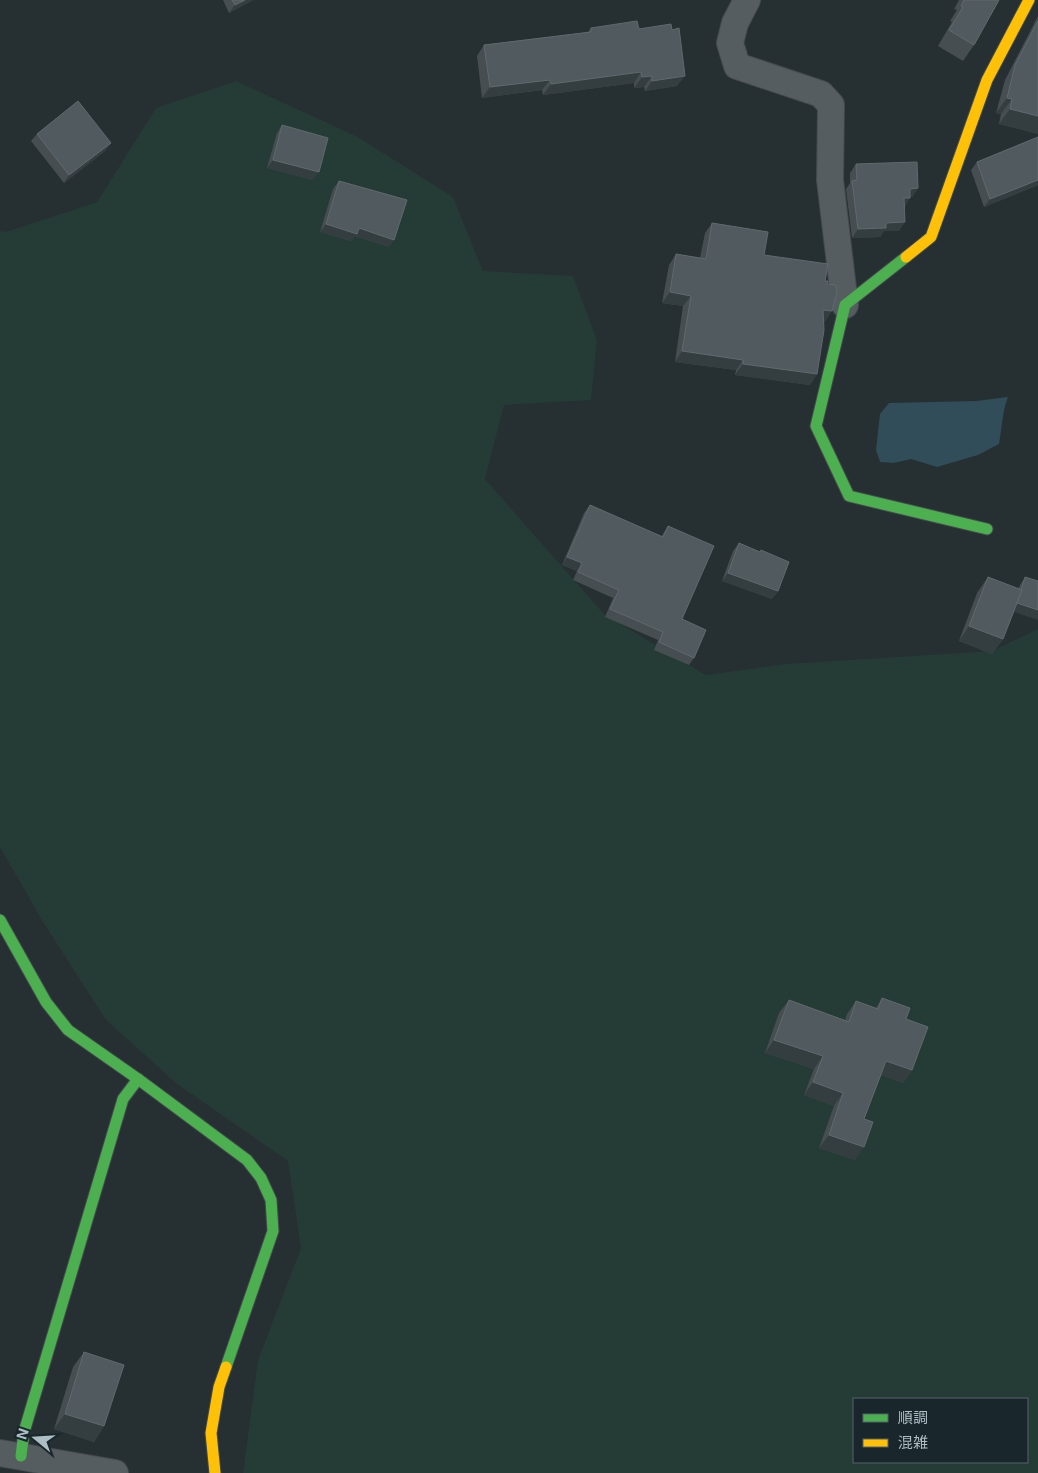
<svg xmlns="http://www.w3.org/2000/svg" width="1038" height="1473" viewBox="0 0 1038 1473" font-family="Inter,'Noto Sans JP',sans-serif">
<style>
.green{fill:#253b36;fill-rule:evenodd}
.water{fill:#314d59}
.lines{fill:none;stroke-linecap:round;stroke-linejoin:round}
.street-casing{stroke:#444a4d;stroke-width:28}
.fast-casing{stroke:#444a4d;stroke-width:13}
.slow-casing{stroke:#444a4d;stroke-width:13}
.street{stroke:#565d61;stroke-width:26}
.fast{stroke:#4caf50;stroke-width:11}
.slow{stroke:#ffc107;stroke-width:11}
.wall{fill:#464e52}
.shaded-wall{fill:#343d40}
.building{fill:#515a5e;stroke:#606a6e}
</style>
<rect width="100%" height="100%" fill="#262f32"/>
<path class="green" d="M236 81 358 137 453 197 483 271 573 276 597 340 591 400 504 405 485 479 604 614 706 675 786 664 992 651 1038 629V1473H243L258 1360 301 1248 288 1161 177 1084 106 1020 43 922 0 847V231L6 232 97 202 156 108ZM854 1399H1027V1462H854Z"/>
<path class="water" d="M1008 397C1002 413 1002 428 999 444L978 455 937 467 911 459 894 463 880 462 876 450 880 414 889 403 976 401Z"/>
<g class="lines">
<g class="street-casing">
<g id="street">
<polyline points="747,0 735,23 730,43 737,66 821,94 831,105 830,180 845,305"/>
<polyline points="0,1453 115,1473"/>
</g>
</g>
<g class="fast-casing">
<g id="fast">
<polyline points="906,257 845,305 816,426 849,496 987,529"/>
<polyline points="0,920 46,1002 68,1030 138,1079 247,1160 261,1178 271,1200 273,1231 226,1367"/>
<polyline points="21,1456 24,1432 123,1099 138,1079"/>
</g>
</g>
<g class="slow-casing">
<g id="slow">
<polyline points="906,257 931,237 987,80 1029,0"/>
<polyline points="215,1473 211,1433 219,1387 226,1367"/>
</g>
</g>
<use href="#street" class="street"/>
<use href="#fast" class="fast"/>
<use href="#slow" class="slow"/>
</g>
<g class="wall">
<polygon points="223,0 253,0 229,13"/>
<polygon points="959,0 999,0 974,45 963,61 938,46 952,22 950,21 957,10 954,9"/>
<polygon points="1038,16 1038,134 999,124 1001,114 996,113 1005,80"/>
<polygon points="591,28 639,29 677,86 645,91 644,87 634,88 634,83 543,95 542,90 482,98 477,56 484,45 588,32"/>
<polygon points="282,125 313,180 267,168 277,133"/>
<polygon points="37,134 111,143 105,151 64,183 31,141"/>
<polygon points="1038,137 1038,185 984,207 971,170 977,162"/>
<polygon points="856,164 918,188 912,197 910,197 905,206 899,231 884,231 880,237 852,238 846,189 850,183 850,173"/>
<polygon points="339,181 389,247 355,236 351,241 320,232 333,189"/>
<polygon points="712,223 764,255 825,281 825,322 823,322 817,374 810,385 735,375 736,370 675,362 683,306 662,303 669,265 676,254 700,258 705,233"/>
<polygon points="590,505 661,537 668,526 682,619 694,658 689,665 654,650 658,640 605,617 613,598 573,580 577,571 562,565 584,513"/>
<polygon points="739,543 760,552 761,550 778,591 772,599 722,581 733,551"/>
<polygon points="988,577 1018,589 1020,585 1025,577 1014,612 1003,639 992,654 959,641 977,593"/>
<polygon points="882,998 906,1019 912,1070 903,1083 881,1075 864,1119 855,1160 819,1148 834,1106 804,1095 814,1069 765,1053 779,1013 789,1000 845,1020 847,1014 856,1001 876,1008"/>
<polygon points="84,1352 104,1426 94,1442 54,1429 73,1367"/>
</g>
<g class="shaded-wall">
<polygon points="245,0 253,0 229,13 235,5"/>
<polygon points="641,72 634,83 543,95 551,84"/>
<polygon points="652,76 644,87 634,88 642,77"/>
<polygon points="685,76 677,86 645,91 652,81"/>
<polygon points="550,80 542,90 482,98 490,87"/>
<polygon points="1007,98 1012,99 1001,114 996,113"/>
<polygon points="1010,109 1038,116 1038,134 999,124"/>
<polygon points="111,143 105,151 64,183 69,175"/>
<polygon points="273,160 319,172 313,180 267,168"/>
<polygon points="1038,180 1038,185 984,207 990,199"/>
<polygon points="918,188 912,197 904,197 910,189"/>
<polygon points="904,198 910,198 904,207"/>
<polygon points="905,222 899,231 884,231 880,237 852,238 858,229 886,223"/>
<polygon points="326,224 359,228 394,240 389,247 355,236 351,241 320,232"/>
<polygon points="670,292 691,296 683,306 662,303"/>
<polygon points="823,310 832,311 825,322 815,321"/>
<polygon points="682,351 743,360 736,370 675,362"/>
<polygon points="743,364 817,374 810,385 735,375"/>
<polygon points="567,557 582,563 577,571 562,565"/>
<polygon points="728,573 778,591 772,599 722,581"/>
<polygon points="1016,603 1038,610 1038,620 1011,611"/>
<polygon points="969,626 1003,639 992,654 959,641"/>
<polygon points="774,1040 823,1056 814,1069 765,1053"/>
<polygon points="886,1061 912,1070 903,1083 877,1074"/>
<polygon points="813,1082 843,1093 834,1106 804,1095"/>
<polygon points="829,1135 864,1147 855,1160 819,1148"/>
<polygon points="65,1414 104,1426 94,1442 54,1429"/>
</g>
<g class="building">
<polygon points="232,0 245,0 235,5"/>
<polygon points="964,0 999,0 974,45 949,30 963,7 961,6"/>
<polygon points="637,21 639,29 671,24 672,30 679,28 685,76 652,81 652,76 642,77 641,72 551,84 550,80 490,87 484,45 591,32 591,28"/>
<polygon points="1038,21 1038,116 1010,109 1012,99 1007,98 1015,65"/>
<polygon points="78,101 111,143 69,175 37,134"/>
<polygon points="282,125 328,138 319,172 273,160"/>
<polygon points="1038,137 1038,180 990,199 977,162"/>
<polygon points="917,162 918,188 910,189 910,198 904,198 905,222 886,223 886,228 858,229 852,181 857,180 856,164"/>
<polygon points="339,181 407,200 394,240 359,228 357,234 326,224"/>
<polygon points="712,223 768,232 764,255 828,264 825,281 828,281 827,284 836,285 837,292 832,311 823,310 824,330 817,374 743,364 743,360 682,351 691,296 670,292 676,254 706,259"/>
<polygon points="590,505 663,537 668,526 714,546 682,619 706,630 694,658 659,642 663,632 610,609 619,590 578,572 582,563 567,557"/>
<polygon points="739,543 760,552 761,550 789,562 778,591 728,573"/>
<polygon points="988,577 1022,590 1003,639 969,626"/>
<polygon points="1025,577 1038,581 1038,610 1017,603 1022,590 1021,590"/>
<polygon points="882,998 910,1008 906,1019 928,1027 912,1070 886,1061 864,1119 873,1122 864,1147 829,1135 843,1093 813,1082 823,1056 774,1040 789,1000 849,1022 856,1001 878,1009"/>
<polygon points="84,1352 124,1365 104,1426 65,1414"/>
</g>
<rect x="853" y="1398" width="175" height="65" fill="#19272d" stroke="#55636a"/>
<rect x="863" y="1414" width="25" height="8" fill="#4caf50" stroke="#55636a"/>
<text x="898" y="1423" font-size="15" fill="#aebec5">順調</text>
<rect x="863" y="1439" width="25" height="8" fill="#ffc107" stroke="#55636a"/>
<text x="898" y="1448" font-size="15" fill="#aebec5">混雑</text>
<g transform="translate(35 1438) rotate(288)" stroke="#19272d" stroke-width="4" paint-order="stroke">
<path d="M0-4L9 19L0 12L-9 19Z" fill="#aebec5"/>
<text y="-8" font-size="14" font-weight="bold" text-anchor="middle" fill="#aebec5">N</text>
</g>
</svg>
